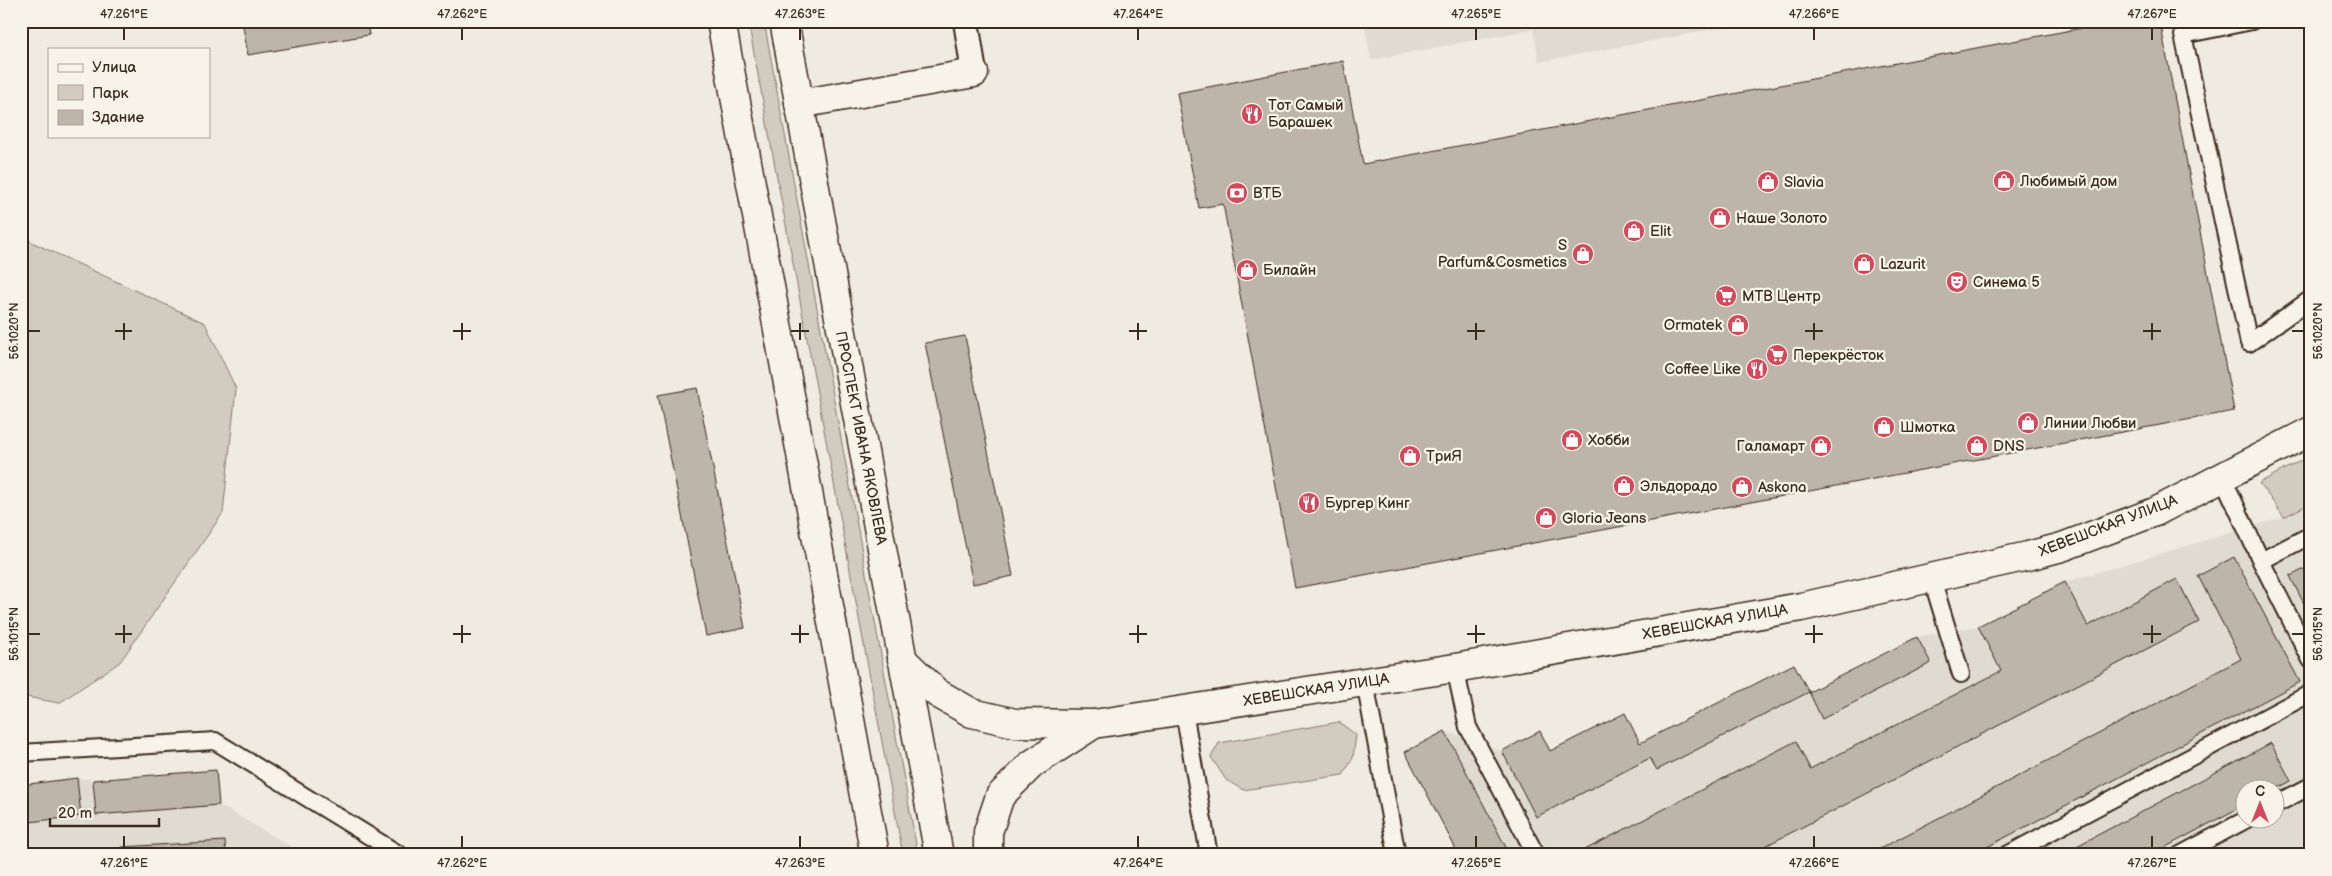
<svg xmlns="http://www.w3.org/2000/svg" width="2332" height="876" viewBox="0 0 2332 876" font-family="'Balsamiq Sans',sans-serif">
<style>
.built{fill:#e0dbd0;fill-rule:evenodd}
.green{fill:#d1cbc0;stroke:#867a6f}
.building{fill:#bdb5aa;stroke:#3b2a1e}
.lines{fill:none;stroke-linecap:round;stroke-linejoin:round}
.service-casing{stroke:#3b2a1e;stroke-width:20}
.pedestrian-casing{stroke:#3b2a1e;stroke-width:28}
.minor-casing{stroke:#3b2a1e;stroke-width:31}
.primary-casing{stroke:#3b2a1e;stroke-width:31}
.service{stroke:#f7f3e8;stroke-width:16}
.pedestrian{stroke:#f7f3e8;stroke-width:24}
.minor{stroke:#f7f3e8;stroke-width:28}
.primary{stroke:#f7f3e8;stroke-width:28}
.ticks{fill:none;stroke:#3b2a1e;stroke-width:2}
.labels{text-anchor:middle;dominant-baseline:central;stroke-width:4.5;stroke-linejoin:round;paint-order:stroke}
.poi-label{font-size:15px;fill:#3b2a1e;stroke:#f7f3e8;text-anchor:start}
.street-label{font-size:15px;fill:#3b2a1e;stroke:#f7f3e8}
.neatline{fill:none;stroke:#3b2a1e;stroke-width:2}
.ticks-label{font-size:12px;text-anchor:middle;fill:#3b2a1e}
</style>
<rect width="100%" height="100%" fill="#efebe0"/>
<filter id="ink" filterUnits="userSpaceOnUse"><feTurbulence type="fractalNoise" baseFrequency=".02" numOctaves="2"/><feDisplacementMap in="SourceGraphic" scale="10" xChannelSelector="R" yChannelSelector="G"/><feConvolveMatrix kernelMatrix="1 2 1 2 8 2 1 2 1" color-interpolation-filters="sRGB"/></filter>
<g filter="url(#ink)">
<g class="built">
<polygon points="1364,21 1757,21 1539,62 1533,29 1371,60"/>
<path d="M2311 503V855H1459L1405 752 1445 731 1502 751 1540 731 1551 751 1625 713 1640 742 1794 664 1809 692 1917 637 1978 626 2065 582 2284 517ZM2244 788H2274V818H2244Z"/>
<polygon points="216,770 219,805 306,855 21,855 21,785 77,778 93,780"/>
</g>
<g class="green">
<polygon points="748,21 764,21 918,855 903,855"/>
<polygon points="21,237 205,323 236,389 223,513 120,662 59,703 21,696"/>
<polygon points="2311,455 2311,503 2284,517 2259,483"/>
<polygon points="1339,722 1356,735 1353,758 1343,775 1243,790 1226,780 1211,757 1219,743"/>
</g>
<g class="building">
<polygon points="242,21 367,21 369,35 248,55"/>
<polygon points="2119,21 2160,21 2234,411 1295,588 1223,204 1199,208 1177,93 1343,61 1363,164"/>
<polygon points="965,336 1013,576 973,584 925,343"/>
<polygon points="697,388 745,628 706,636 658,395"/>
<polygon points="2234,557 2300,682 1972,855 1868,855 2241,659 2198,576"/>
<polygon points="2311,566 2311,618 2290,576"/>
<polygon points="2177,579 2199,622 1748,855 1575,855 1796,741 1810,769 2001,671 1978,626 2065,582 2088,626"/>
<polygon points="1917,637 1931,663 1822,719 1809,692"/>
<polygon points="1794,664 1809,692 1657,770 1650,758 1536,817 1502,751 1540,731 1550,751 1625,713 1640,743"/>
<polygon points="1445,731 1510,855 1459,855 1405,752"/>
<polygon points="2271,743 2291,781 2274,790 2244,788 2244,805 2151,855 2060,855"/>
<polygon points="216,770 219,805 96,815 93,780"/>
<polygon points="77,778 81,816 21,823 21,785"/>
<polygon points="225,841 226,855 123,855 121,847"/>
<polygon points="77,848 80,855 60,855"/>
</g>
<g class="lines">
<g class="service-casing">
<g id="service">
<polyline points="2252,21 2183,35 2249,343 2311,299"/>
<polyline points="2223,478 2261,561 2311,660"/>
<polyline points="2261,561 2311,535"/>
<polyline points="1932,579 1961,674"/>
<polyline points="1455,668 1468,727 1536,855"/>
<polyline points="1365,682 1397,855"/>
<polyline points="1184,711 1209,855"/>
<polyline points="21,753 215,741 400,855"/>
<polyline points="2274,805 2311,786"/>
<polyline points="2007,855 2311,693"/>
<polyline points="2180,855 2249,818"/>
</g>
</g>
<g class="pedestrian-casing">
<polyline id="pedestrian" points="966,21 974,73"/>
</g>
<g class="minor-casing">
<g id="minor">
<polyline points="799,104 974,73"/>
<polyline points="902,659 937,693 972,713 1015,723 1094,724 1455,668 1801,607 2028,556 2062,547 2155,512 2311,431"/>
<polyline points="988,855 988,832 1000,796 1032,764 1094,724"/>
</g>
</g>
<g class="primary-casing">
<g id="primary">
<polyline points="721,21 875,855"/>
<polyline points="784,21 939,855"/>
</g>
</g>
<use href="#service" class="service"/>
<use href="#pedestrian" class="pedestrian"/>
<use href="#minor" class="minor"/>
<use href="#primary" class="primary"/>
</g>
</g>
<path class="ticks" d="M124 28V40M462 28V40M800 28V40M1138 28V40M1476 28V40M1814 28V40M2152 28V40M124 323V340M462 323V340M800 323V340M1138 323V340M1476 323V340M1814 323V340M2152 323V340M28 331H40M115 331H132M453 331H471M791 331H809M1129 331H1147M1467 331H1485M1805 331H1823M2143 331H2161M2292 331H2304M124 625V643M462 625V643M800 625V643M1138 625V643M1476 625V643M1814 625V643M2152 625V643M28 634H40M115 634H132M453 634H471M791 634H809M1129 634H1147M1467 634H1485M1805 634H1823M2143 634H2161M2292 634H2304M124 836V848M462 836V848M800 836V848M1138 836V848M1476 836V848M1814 836V848M2152 836V848"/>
<defs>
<g id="restaurant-disc" transform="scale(1.125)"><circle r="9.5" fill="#d1495b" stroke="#f7f3e8"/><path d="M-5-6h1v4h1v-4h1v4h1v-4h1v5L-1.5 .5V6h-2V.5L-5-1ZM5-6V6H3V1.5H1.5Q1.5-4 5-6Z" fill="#fff"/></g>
<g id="shop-disc" transform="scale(1.125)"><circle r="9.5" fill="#d1495b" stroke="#f7f3e8"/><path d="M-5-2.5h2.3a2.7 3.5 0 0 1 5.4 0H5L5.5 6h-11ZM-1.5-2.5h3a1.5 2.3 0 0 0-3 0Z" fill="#fff"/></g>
<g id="bank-disc" transform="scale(1.125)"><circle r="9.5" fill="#d1495b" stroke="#f7f3e8"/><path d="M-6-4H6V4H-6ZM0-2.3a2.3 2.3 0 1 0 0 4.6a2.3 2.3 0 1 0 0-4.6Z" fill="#fff"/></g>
<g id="theatre-disc" transform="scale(1.125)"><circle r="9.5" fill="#d1495b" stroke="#f7f3e8"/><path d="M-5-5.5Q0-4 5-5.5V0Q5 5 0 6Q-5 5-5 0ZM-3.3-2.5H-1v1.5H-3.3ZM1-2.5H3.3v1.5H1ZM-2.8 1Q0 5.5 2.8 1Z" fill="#fff"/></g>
<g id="supermarket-disc" transform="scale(1.125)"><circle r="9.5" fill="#d1495b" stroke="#f7f3e8"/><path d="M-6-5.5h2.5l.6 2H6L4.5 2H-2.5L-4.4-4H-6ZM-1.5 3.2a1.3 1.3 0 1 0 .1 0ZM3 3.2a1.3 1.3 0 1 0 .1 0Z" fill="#fff"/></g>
</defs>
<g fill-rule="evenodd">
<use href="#restaurant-disc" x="1252" y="114"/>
<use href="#shop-disc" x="2004" y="181"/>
<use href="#shop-disc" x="1768" y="182"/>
<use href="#bank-disc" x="1237" y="193"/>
<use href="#shop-disc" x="1720" y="218"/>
<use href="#shop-disc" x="1634" y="231"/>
<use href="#shop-disc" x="1583" y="254"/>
<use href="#shop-disc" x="1864" y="264"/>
<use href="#shop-disc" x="1247" y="270"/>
<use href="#theatre-disc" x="1957" y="282"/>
<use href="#supermarket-disc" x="1726" y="296"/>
<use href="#shop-disc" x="1738" y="325"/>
<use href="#supermarket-disc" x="1777" y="355"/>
<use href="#restaurant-disc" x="1757" y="369"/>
<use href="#shop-disc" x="2028" y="423"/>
<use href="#shop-disc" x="1884" y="427"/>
<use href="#shop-disc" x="1572" y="440"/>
<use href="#shop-disc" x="1821" y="446"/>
<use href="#shop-disc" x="1977" y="446"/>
<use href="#shop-disc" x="1410" y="456"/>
<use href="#shop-disc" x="1624" y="486"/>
<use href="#shop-disc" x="1742" y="487"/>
<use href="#restaurant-disc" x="1309" y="503"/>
<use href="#shop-disc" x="1546" y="518"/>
</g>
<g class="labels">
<g class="poi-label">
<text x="1268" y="105">Тот Самый<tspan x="1268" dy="17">Барашек</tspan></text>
<text x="2020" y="181">Любимый дом</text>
<text x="1784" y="182">Slavia</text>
<text x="1253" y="193">ВТБ</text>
<text x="1736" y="218">Наше Золото</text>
<text x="1650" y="231">Elit</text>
<text x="1567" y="245" text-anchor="end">S<tspan x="1567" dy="17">Parfum&amp;Cosmetics</tspan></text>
<text x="1880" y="264">Lazurit</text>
<text x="1263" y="270">Билайн</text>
<text x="1973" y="282">Синема 5</text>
<text x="1742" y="296">МТВ Центр</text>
<text x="1722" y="325" text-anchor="end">Ormatek</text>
<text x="1793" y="355">Перекрёсток</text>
<text x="1741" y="369" text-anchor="end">Coffee Like</text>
<text x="2044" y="423">Линии Любви</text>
<text x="1900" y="427">Шмотка</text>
<text x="1588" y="440">Хобби</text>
<text x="1805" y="446" text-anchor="end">Галамарт</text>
<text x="1993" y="446">DNS</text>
<text x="1426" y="456">ТриЯ</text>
<text x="1640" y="486">Эльдорадо</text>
<text x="1758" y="487">Askona</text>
<text x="1325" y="503">Бургер Кинг</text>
<text x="1562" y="518">Gloria Jeans</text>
</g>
<g class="street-label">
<text transform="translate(861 438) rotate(79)">ПРОСПЕКТ ИВАНА ЯКОВЛЕВА</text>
<text transform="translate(2108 526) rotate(-21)">ХЕВЕШСКАЯ УЛИЦА</text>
<text transform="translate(1715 622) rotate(-10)">ХЕВЕШСКАЯ УЛИЦА</text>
<text transform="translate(1316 690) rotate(-9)">ХЕВЕШСКАЯ УЛИЦА</text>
</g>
</g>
<rect width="2332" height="876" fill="none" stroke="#f7f3e8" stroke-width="55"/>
<rect x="48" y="48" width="162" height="90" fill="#f7f3e8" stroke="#aca397"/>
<rect x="58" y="64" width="25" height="8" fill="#f7f3e8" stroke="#aca397"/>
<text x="92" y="72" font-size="15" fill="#3b2a1e">Улица</text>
<rect x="58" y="85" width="25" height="15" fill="#d1cbc0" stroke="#aca397"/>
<text x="92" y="98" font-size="15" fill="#3b2a1e">Парк</text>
<rect x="58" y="110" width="25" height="15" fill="#bdb5aa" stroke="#aca397"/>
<text x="92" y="122" font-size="15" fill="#3b2a1e">Здание</text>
<g transform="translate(2260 804)"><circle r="24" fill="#f7f3e8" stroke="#aca397"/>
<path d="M0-4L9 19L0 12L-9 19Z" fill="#d1495b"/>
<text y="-8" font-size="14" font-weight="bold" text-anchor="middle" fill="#3b2a1e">С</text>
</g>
<path d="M50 818v8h109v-8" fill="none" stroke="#3b2a1e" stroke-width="2.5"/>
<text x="58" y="818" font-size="15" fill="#3b2a1e" stroke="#f7f3e8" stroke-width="4" paint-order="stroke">20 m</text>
<rect x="28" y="28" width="2276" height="820" class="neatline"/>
<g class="ticks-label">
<text x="124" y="18">47.261°E</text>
<text x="462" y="18">47.262°E</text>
<text x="800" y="18">47.263°E</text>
<text x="1138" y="18">47.264°E</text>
<text x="1476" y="18">47.265°E</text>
<text x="1814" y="18">47.266°E</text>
<text x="2152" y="18">47.267°E</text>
<text transform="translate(14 331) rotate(-90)" y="4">56.1020°N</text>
<text transform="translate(2318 331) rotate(-90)" y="4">56.1020°N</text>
<text transform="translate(14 634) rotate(-90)" y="4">56.1015°N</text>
<text transform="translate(2318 634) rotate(-90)" y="4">56.1015°N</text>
<text x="124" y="867">47.261°E</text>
<text x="462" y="867">47.262°E</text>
<text x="800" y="867">47.263°E</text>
<text x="1138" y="867">47.264°E</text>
<text x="1476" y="867">47.265°E</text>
<text x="1814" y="867">47.266°E</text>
<text x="2152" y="867">47.267°E</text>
</g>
</svg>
